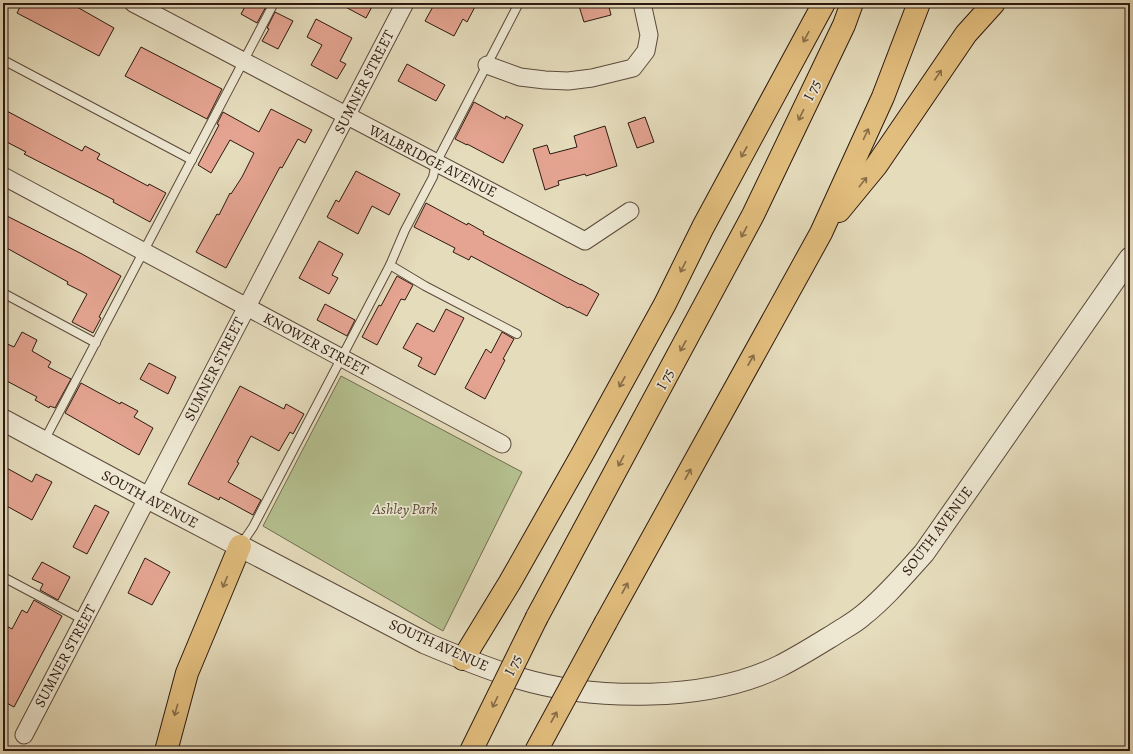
<svg xmlns="http://www.w3.org/2000/svg" width="1133" height="754" viewBox="0 0 1133 754" font-family="Alegreya,serif">
<style>
.green{fill:#b5c090;stroke:#716c50}
.building{fill:#e4a491;stroke:#2d1910}
.lines{fill:none;stroke-linecap:round;stroke-linejoin:round}
.service-casing{stroke:#5b4a3b;stroke-width:10}
.minor-casing{stroke:#5b4a3b;stroke-width:19}
.tertiary-casing{stroke:#5b4a3b;stroke-width:23}
.motorway-casing{stroke:#2d1910;stroke-width:24}
.service{stroke:#eee8d3;stroke-width:8}
.minor{stroke:#eee8d3;stroke-width:17}
.tertiary{stroke:#eee8d3;stroke-width:21}
.motorway{stroke:#e2be7e;stroke-width:22}
.rail{stroke:#2d1910;stroke-width:3;stroke-dasharray:7 7;stroke-linecap:butt}
.motorway-bridge-casing{stroke:#2d1910;stroke-width:24;stroke-linecap:butt}
.motorway-bridge{stroke:#e2be7e;stroke-width:22}
.oneway{stroke:#886c47}
.labels{text-anchor:middle;dominant-baseline:central;stroke-width:3.5;stroke-linejoin:round;paint-order:stroke}
.street-label{font-size:15px;fill:#2d1910;stroke:#eee8d3}
.park-label{font-size:15px;font-style:italic;fill:#564b36;stroke:#eee8d3}
</style>
<rect width="100%" height="100%" fill="#e5dcbc"/>
<filter id="stains"><feTurbulence type="fractalNoise" baseFrequency=".005" numOctaves="4"/><feColorMatrix values="0 0 0 0 .2 0 0 0 0 .09 0 0 0 0 .02 0 0 0 .5 -.17"/></filter>
<radialGradient id="worn" r=".72"><stop offset=".6" stop-color="#630" stop-opacity="0"/><stop offset="1" stop-color="#630" stop-opacity=".3"/></radialGradient>
<polygon class="green" points="341,376 522,472 443,631 263,526"/>
<g class="building">
<polygon points="22,3 70,3 114,28 99,56 17,13"/>
<polygon points="247,3 268,3 257,23 241,14"/>
<polygon points="338,3 374,3 366,18"/>
<polygon points="435,3 477,3 467,22 463,19 454,36 425,21"/>
<polygon points="588,3 608,3 611,15 584,22 579,6"/>
<polygon points="275,12 293,21 278,49 262,41 269,29 267,28"/>
<polygon points="316,19 352,38 340,61 346,64 337,79 311,65 322,45 307,37"/>
<polygon points="141,47 222,89 207,119 125,76"/>
<polygon points="407,64 445,85 436,101 398,81"/>
<polygon points="474,102 505,119 506,116 523,125 503,163 467,144 467,145 455,139"/>
<polygon points="3,109 82,151 85,146 100,154 97,159 148,186 149,184 166,193 150,222 113,202 114,200 24,154 26,152 3,140"/>
<polygon points="271,109 312,130 305,143 298,139 282,168 280,167 226,268 196,252 217,214 219,215 230,193 231,194 242,177 254,153 230,140 211,173 198,165 219,125 217,124 223,112 259,132"/>
<polygon points="645,117 654,142 637,148 628,123"/>
<polygon points="605,126 617,166 586,176 585,174 558,181 559,185 545,190 533,149 547,145 550,154 577,147 574,136"/>
<polygon points="356,171 400,194 389,215 372,206 358,234 327,217 336,200 339,202"/>
<polygon points="426,203 467,225 468,223 484,232 483,234 581,285 581,284 599,294 587,316 569,307 568,308 471,256 469,260 453,252 455,248 414,227"/>
<polygon points="3,214 82,254 121,276 99,317 101,318 93,333 72,322 87,294 67,284 68,282 3,246"/>
<polygon points="319,241 343,254 332,275 338,278 329,294 299,278"/>
<polygon points="397,276 413,285 405,300 401,299 377,345 362,337 379,305 381,306"/>
<polygon points="325,304 355,320 347,336 317,320"/>
<polygon points="446,309 464,318 435,375 418,366 422,358 403,348 417,323 434,332"/>
<polygon points="22,332 37,340 32,351 51,362 48,367 71,379 55,408 50,406 49,408 35,400 37,397 3,379 3,342 14,347"/>
<polygon points="502,332 514,339 503,359 505,360 485,399 465,388 486,349 491,353"/>
<polygon points="149,363 176,377 168,394 140,379"/>
<polygon points="81,383 120,404 121,402 138,411 134,417 153,428 139,455 65,413"/>
<polygon points="240,386 284,409 286,404 304,414 293,434 290,432 279,451 251,436 237,462 239,463 228,482 261,500 253,515 220,497 219,500 188,484"/>
<polygon points="3,466 32,482 36,474 52,482 32,520 3,504"/>
<polygon points="95,505 109,512 87,554 73,547"/>
<polygon points="145,558 170,572 152,605 128,593"/>
<polygon points="42,562 70,577 58,600 40,590 43,584 32,579"/>
<polygon points="34,600 62,616 14,707 3,701 3,624 12,629 22,610 27,613"/>
</g>
<g class="lines">
<g class="service-casing">
<g id="service">
<polyline points="3,60 192,160"/>
<polyline points="390,265 425,286 517,334"/>
<polyline points="3,293 96,343"/>
<polyline points="44,441 274,3"/>
<polyline points="240,546 253,527 390,265 405,230 433,177 436,163 519,3"/>
<polyline points="3,577 84,620"/>
</g>
</g>
<g class="minor-casing">
<g id="minor">
<polyline points="133,3 585,241 630,211"/>
<polyline points="487,65 520,77 545,80 568,81 592,78 633,68 646,51 649,35 642,3"/>
<polyline points="3,176 502,444"/>
<polyline points="24,735 405,3"/>
</g>
</g>
<g class="tertiary-casing">
<path id="tertiary" d="M3 420 148 498 425 643C456 656 487 669 518 678 595 701 707 702 780 666 798 657 817 645 835 634 844 628 854 623 862 616 885 598 904 575 924 553L1130 258"/>
</g>
<g class="motorway-casing">
<g id="motorway">
<polyline points="839,211 876,166 966,34 994,3"/>
<polyline points="537,617 753,215 844,25 852,3"/>
<polyline points="606,622 821,233 883,97 919,3"/>
<polyline points="463,659 510,582 583,453 665,304 703,227 824,3"/>
<polyline points="166,751 187,673 240,546"/>
</g>
</g>
<use href="#service" class="service"/>
<use href="#minor" class="minor"/>
<use href="#tertiary" class="tertiary"/>
<use href="#motorway" class="motorway"/>
<polyline class="rail" points="3,750 12,751"/>
<g class="motorway-bridge-casing">
<g id="motorway-bridge">
<polyline points="471,751 537,617"/>
<polyline points="536,751 606,622"/>
</g>
</g>
<use href="#motorway-bridge" class="motorway-bridge"/>
</g>
<defs><path id="oneway-shaft" d="M-6 0H5M1.5-3L5.5 0L1.5 3" fill="none" stroke-width="1.6" stroke-linecap="round" stroke-linejoin="round"/></defs>
<g class="oneway">
<use href="#oneway-shaft" transform="translate(806 37) rotate(118)"/>
<use href="#oneway-shaft" transform="translate(938 75) rotate(-56)"/>
<use href="#oneway-shaft" transform="translate(801 115) rotate(116)"/>
<use href="#oneway-shaft" transform="translate(866 134) rotate(-65)"/>
<use href="#oneway-shaft" transform="translate(744 152) rotate(119)"/>
<use href="#oneway-shaft" transform="translate(863 182) rotate(-51)"/>
<use href="#oneway-shaft" transform="translate(744 232) rotate(118)"/>
<use href="#oneway-shaft" transform="translate(683 267) rotate(117)"/>
<use href="#oneway-shaft" transform="translate(683 346) rotate(119)"/>
<use href="#oneway-shaft" transform="translate(751 360) rotate(-61)"/>
<use href="#oneway-shaft" transform="translate(622 382) rotate(119)"/>
<use href="#oneway-shaft" transform="translate(621 461) rotate(118)"/>
<use href="#oneway-shaft" transform="translate(688 474) rotate(-61)"/>
<use href="#oneway-shaft" transform="translate(225 582) rotate(113)"/>
<use href="#oneway-shaft" transform="translate(625 588) rotate(-61)"/>
<use href="#oneway-shaft" transform="translate(495 702) rotate(116)"/>
<use href="#oneway-shaft" transform="translate(176 710) rotate(106)"/>
<use href="#oneway-shaft" transform="translate(554 717) rotate(-61)"/>
</g>
<g class="labels">
<g class="street-label">
<text transform="translate(364 82) rotate(-63)">SUMNER STREET</text>
<text transform="translate(812 90) rotate(-64)">I 75</text>
<text transform="translate(433 161) rotate(27)">WALBRIDGE AVENUE</text>
<text transform="translate(316 344) rotate(28)">KNOWER STREET</text>
<text transform="translate(214 369) rotate(-63)">SUMNER STREET</text>
<text transform="translate(665 379) rotate(-62)">I 75</text>
<text transform="translate(150 499) rotate(28)">SOUTH AVENUE</text>
<text transform="translate(937 531) rotate(-53)">SOUTH AVENUE</text>
<text transform="translate(439 645) rotate(24)">SOUTH AVENUE</text>
<text transform="translate(65 656) rotate(-62)">SUMNER STREET</text>
<text transform="translate(513 665) rotate(-64)">I 75</text>
</g>
<g class="park-label">
<text x="405" y="509">Ashley Park</text>
</g>
</g>
<rect width="1133" height="754" fill="none" stroke="#e5dcbc" stroke-width="16"/>
<rect x="4" y="4" width="1125" height="746" fill="none" stroke="#2d1910" stroke-width="2"/>
<rect x="8" y="8" width="1117" height="738" fill="none" stroke="#2d1910"/>
<rect width="100%" height="100%" filter="url(#stains)"/>
<rect width="100%" height="100%" fill="url(#worn)"/>
</svg>
